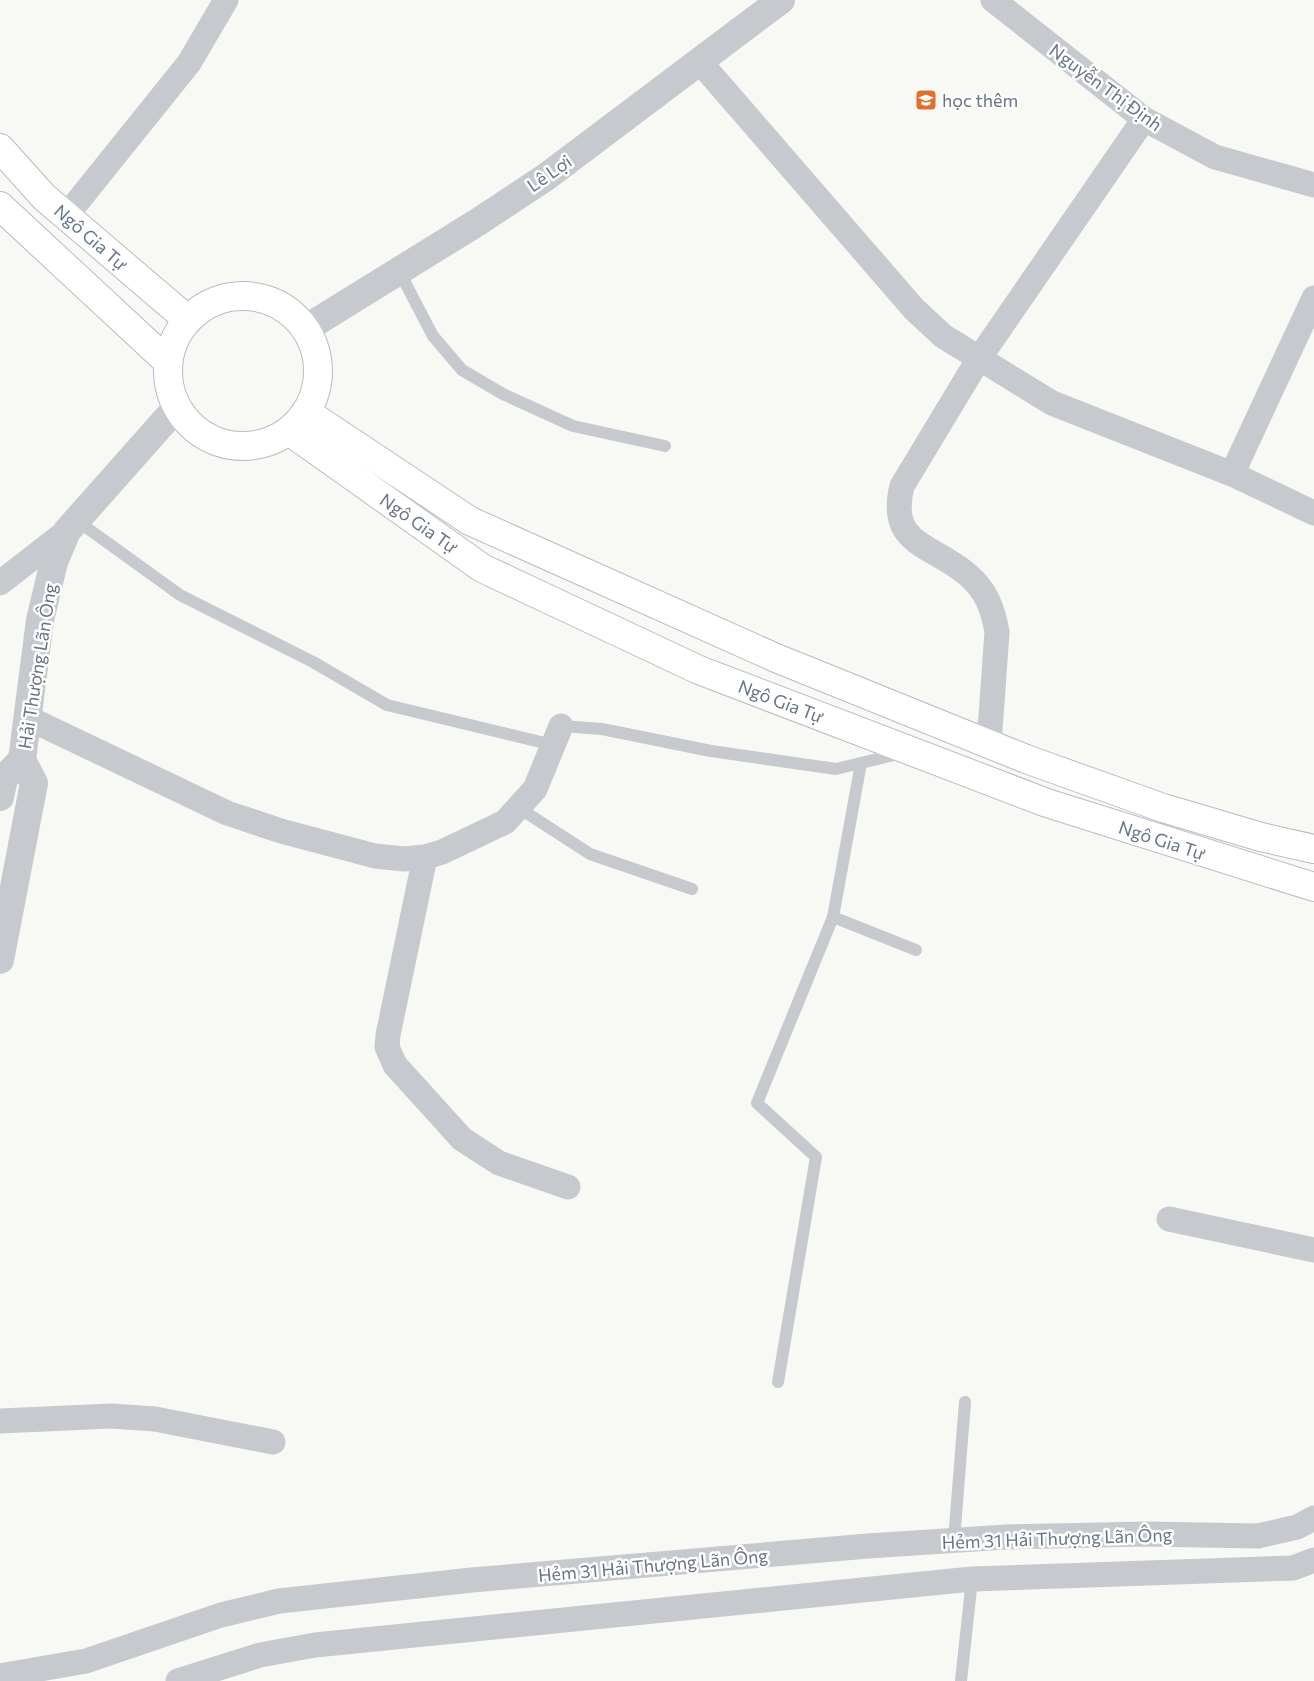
<svg xmlns="http://www.w3.org/2000/svg" width="1314" height="1681" viewBox="0 0 1314 1681" font-family="Commissioner,sans-serif">
<style>
.lines{fill:none;stroke-linecap:round;stroke-linejoin:round}
.secondary-casing{stroke:#b8bcc2;stroke-width:30}
.service{stroke:#c6c9cd;stroke-width:12}
.minor{stroke:#c6c9cd;stroke-width:25}
.tertiary{stroke:#c6c9cd;stroke-width:28}
.secondary{stroke:#fff;stroke-width:28}
.labels{text-anchor:middle;dominant-baseline:central;stroke-width:5;stroke-linejoin:round;paint-order:stroke}
.street-label{font-size:18px;fill:#677586;stroke:#fff}
.poi-label{font-size:18px;fill:#677586;stroke:#fff;text-anchor:start}
</style>
<rect width="100%" height="100%" fill="#f8f8f5"/>
<g class="lines">
<g class="secondary-casing">
<g id="secondary">
<polyline points="0,148 44,197 188,320"/>
<polyline points="0,206 168,362"/>
<circle cx="243" cy="371" r="75"/>
<polyline points="306,412 470,521 776,658 1026,759 1163,808 1261,837 1314,849"/>
<polyline points="289,431 482,568 699,670 1047,803 1314,887"/>
</g>
</g>
<g class="service">
<polyline points="399,271 433,336 462,370 503,394 573,426 665,446"/>
<polyline points="76,520 180,595 313,662 387,705 553,745"/>
<polyline points="561,726 602,729 711,751 836,769 902,753"/>
<polyline points="519,808 590,854 692,889"/>
<polyline points="833,917 916,950"/>
<polyline points="778,1382 816,1157 757,1103 833,917 861,763"/>
<polyline points="954,1540 965,1402"/>
<polyline points="961,1681 972,1579"/>
</g>
<g class="minor">
<polyline points="993,0 1144,119 1215,157 1314,185"/>
<polyline points="700,62 914,309 943,336 1052,403 1232,474 1314,513"/>
<polyline points="66,216 189,63 226,0"/>
<polyline points="1232,474 1314,298"/>
<polyline points="0,583 67,531"/>
<polyline points="28,718 227,813 281,831 375,856 404,859 425,857 442,852 505,822 535,789 561,726"/>
<path d="M989 744 997 632C993 609 986 590 968 575 933 544 887 546 902 486L978 360 1144 119"/>
<polyline points="425,857 388,1035 387,1047 395,1065 462,1139 499,1163 568,1187"/>
<polyline points="1169,1219 1314,1250"/>
<polyline points="0,1421 111,1416 155,1419 273,1442"/>
<polyline points="0,1676 86,1661 221,1615 279,1601 472,1580 868,1546 1006,1537 1146,1534 1258,1536 1297,1527 1314,1518"/>
<polyline points="178,1681 260,1655 315,1645 972,1579 1293,1568 1314,1560"/>
</g>
<g class="tertiary">
<polyline points="305,329 478,222 546,177 781,0"/>
<polyline points="22,760 40,620 54,562 67,531 177,407"/>
<polyline points="0,797 4,778 22,760 34,783 0,960"/>
</g>
<use href="#secondary" class="secondary"/>
</g>
<defs>
<g id="school-square" transform="scale(1.125)"><rect x="-9" y="-9" width="18" height="18" rx="4" fill="#e36d2b" stroke="#fff"/><path d="M0-5L7-2L0 1L-7-2ZM-4 1L0 2.5L4 1V4Q0 6-4 4Z" fill="#fff"/></g>
</defs>
<g fill-rule="evenodd">
<use href="#school-square" x="926" y="100"/>
</g>
<g class="labels">
<g class="street-label">
<text transform="translate(1106 87) rotate(36)">Nguyễn Thị Định</text>
<text transform="translate(549 173) rotate(-35)">Lê Lợi</text>
<text transform="translate(91 237) rotate(41)">Ngô Gia Tự</text>
<text transform="translate(419 523) rotate(35)">Ngô Gia Tự</text>
<text transform="translate(37 666) rotate(-81)">Hải Thượng Lãn Ông</text>
<text transform="translate(781 701) rotate(21)">Ngô Gia Tự</text>
<text transform="translate(1162 840) rotate(18)">Ngô Gia Tự</text>
<text transform="translate(1057 1538) rotate(-2)">Hẻm 31 Hải Thượng Lãn Ông</text>
<text transform="translate(653 1565) rotate(-5)">Hẻm 31 Hải Thượng Lãn Ông</text>
</g>
<g class="poi-label">
<text x="942" y="100">học thêm</text>
</g>
</g>
</svg>
